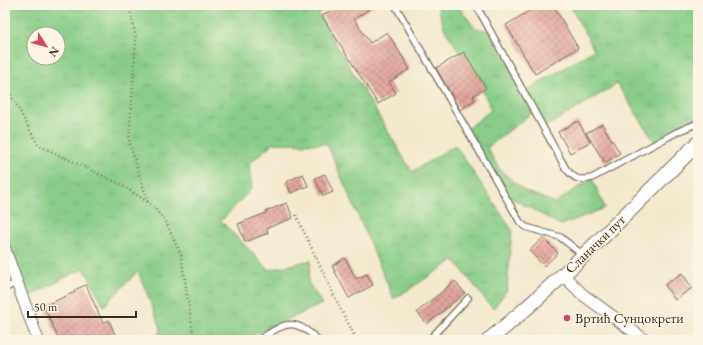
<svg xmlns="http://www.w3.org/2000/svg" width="703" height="345" viewBox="0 0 703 345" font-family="'EB Garamond',serif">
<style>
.grass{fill:url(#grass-tufts);stroke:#627c52;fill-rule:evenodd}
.building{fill:url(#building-cross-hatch)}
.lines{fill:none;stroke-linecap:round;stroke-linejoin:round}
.service-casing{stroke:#7b6d5c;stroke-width:8}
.minor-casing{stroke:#7b6d5c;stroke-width:13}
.tertiary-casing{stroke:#7b6d5c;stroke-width:16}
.path{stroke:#7b6d5c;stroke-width:2.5;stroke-dasharray:1 3;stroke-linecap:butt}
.service{stroke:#fff;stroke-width:5.5}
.minor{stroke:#fff;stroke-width:11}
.tertiary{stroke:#fff;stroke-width:14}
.poi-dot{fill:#d1495b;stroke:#fcf5e5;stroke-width:1.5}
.labels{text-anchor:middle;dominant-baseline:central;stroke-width:3;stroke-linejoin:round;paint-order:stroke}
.street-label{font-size:14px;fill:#3b2a1e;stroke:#fcf5e5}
.poi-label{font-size:14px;fill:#3b2a1e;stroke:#fcf5e5;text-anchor:start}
</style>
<defs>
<pattern id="grass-tufts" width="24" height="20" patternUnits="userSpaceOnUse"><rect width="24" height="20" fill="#88cd87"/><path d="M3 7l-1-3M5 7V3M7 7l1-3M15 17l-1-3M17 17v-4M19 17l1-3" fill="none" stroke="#76b074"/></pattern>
<pattern id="building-cross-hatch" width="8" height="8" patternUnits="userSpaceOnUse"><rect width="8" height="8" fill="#e2a59e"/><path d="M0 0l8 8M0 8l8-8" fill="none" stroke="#b88780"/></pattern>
</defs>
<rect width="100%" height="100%" fill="#fcf5e5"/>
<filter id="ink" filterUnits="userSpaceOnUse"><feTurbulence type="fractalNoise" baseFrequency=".025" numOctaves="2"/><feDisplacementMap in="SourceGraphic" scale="8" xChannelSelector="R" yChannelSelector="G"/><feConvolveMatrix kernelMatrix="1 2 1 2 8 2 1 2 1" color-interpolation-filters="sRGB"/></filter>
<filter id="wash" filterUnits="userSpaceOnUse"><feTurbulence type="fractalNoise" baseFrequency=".012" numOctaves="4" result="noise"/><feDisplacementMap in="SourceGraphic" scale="16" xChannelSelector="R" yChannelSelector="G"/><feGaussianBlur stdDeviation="0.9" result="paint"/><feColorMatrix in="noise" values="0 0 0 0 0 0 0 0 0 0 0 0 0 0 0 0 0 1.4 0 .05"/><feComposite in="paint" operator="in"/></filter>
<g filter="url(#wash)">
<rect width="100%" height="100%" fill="#f3e9ce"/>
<g class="grass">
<path d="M5 5H331L318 14 412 172 455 145 512 230 507 290 493 309 454 260 394 299 327 144 273 143 249 164 252 188 221 221 269 270 311 260 308 282 322 304 242 340H156L161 329 138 271 104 306 84 268 22 300 5 225ZM34 34H58V58H34Z"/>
<polygon points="437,5 457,5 475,28 489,31 524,92 594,50 570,5 698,5 698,118 694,124 656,144 617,84 544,128 534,111 487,148 500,170 525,191 555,203 592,178 605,208 561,225 502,193 467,129 491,110 479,81 445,30"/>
</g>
<g id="blocks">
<g class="building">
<polygon points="339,5 375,5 354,19 370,43 387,32 410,69 389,82 396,93 378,104 322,16"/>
<polygon points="539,5 553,5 578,48 535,74 506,25"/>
<polygon points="464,52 486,88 473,96 475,100 460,110 436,68"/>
<polygon points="578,121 590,142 570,153 558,132"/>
<polygon points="602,124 620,153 605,163 586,133"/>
<polygon points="303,174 308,186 291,193 286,182"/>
<polygon points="325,174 333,192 323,196 315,178"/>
<polygon points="287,203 293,218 267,228 268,233 245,242 238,224 266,213 266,211"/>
<polygon points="543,238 558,253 544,266 529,251"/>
<polygon points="345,258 356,279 367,274 373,285 349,298 332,266"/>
<polygon points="682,273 692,288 675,300 665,285"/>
<polygon points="455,281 465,293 427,324 417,312"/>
<polygon points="86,285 103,323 109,320 115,335 104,340 59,340 44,306 75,292 74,290"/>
</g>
</g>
</g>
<g filter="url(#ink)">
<use href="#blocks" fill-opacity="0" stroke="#7b6d5c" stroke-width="1"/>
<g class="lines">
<g class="service-casing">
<g id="service">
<polyline points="395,5 520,222 526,227 560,237 583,255"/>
<path d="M476 5 566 169C575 179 578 181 592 178L677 132 698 123"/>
<polyline points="5,288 17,283"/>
<path d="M258 340C285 324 292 315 318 340"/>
<polyline points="429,340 468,298"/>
</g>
</g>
<g class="minor-casing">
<g id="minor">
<polyline points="5,250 38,340"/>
<polyline points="563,275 582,294 645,340"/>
</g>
</g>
<g class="tertiary-casing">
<path id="tertiary" d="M489 340C563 279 630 210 698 143"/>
</g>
<g class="path">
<polyline points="129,5 136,38 129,142 148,202"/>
<polyline points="5,84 38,145 120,184 148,202 165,220 181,255 194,340"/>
<polyline points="296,215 339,306 357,340"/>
</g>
<use href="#service" class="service"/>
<use href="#minor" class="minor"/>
<use href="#tertiary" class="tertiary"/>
</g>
</g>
<circle class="poi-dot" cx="567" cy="318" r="4"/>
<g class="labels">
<g class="street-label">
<text transform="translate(595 244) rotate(-44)">Сланачки пут</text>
</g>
<g class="poi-label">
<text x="575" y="318">Вртић Сунцокрети</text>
</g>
</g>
<rect width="703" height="345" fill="none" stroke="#fcf5e5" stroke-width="20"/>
<g transform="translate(46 46) rotate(126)"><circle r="19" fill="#fcf5e5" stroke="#afa495"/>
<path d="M0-3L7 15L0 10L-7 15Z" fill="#d1495b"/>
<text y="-6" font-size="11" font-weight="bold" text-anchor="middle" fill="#3b2a1e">N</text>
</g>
<path d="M28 311v6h108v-6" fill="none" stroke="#3b2a1e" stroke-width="2"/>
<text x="34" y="311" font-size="12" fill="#3b2a1e" stroke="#fcf5e5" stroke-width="3" paint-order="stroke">50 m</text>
</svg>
